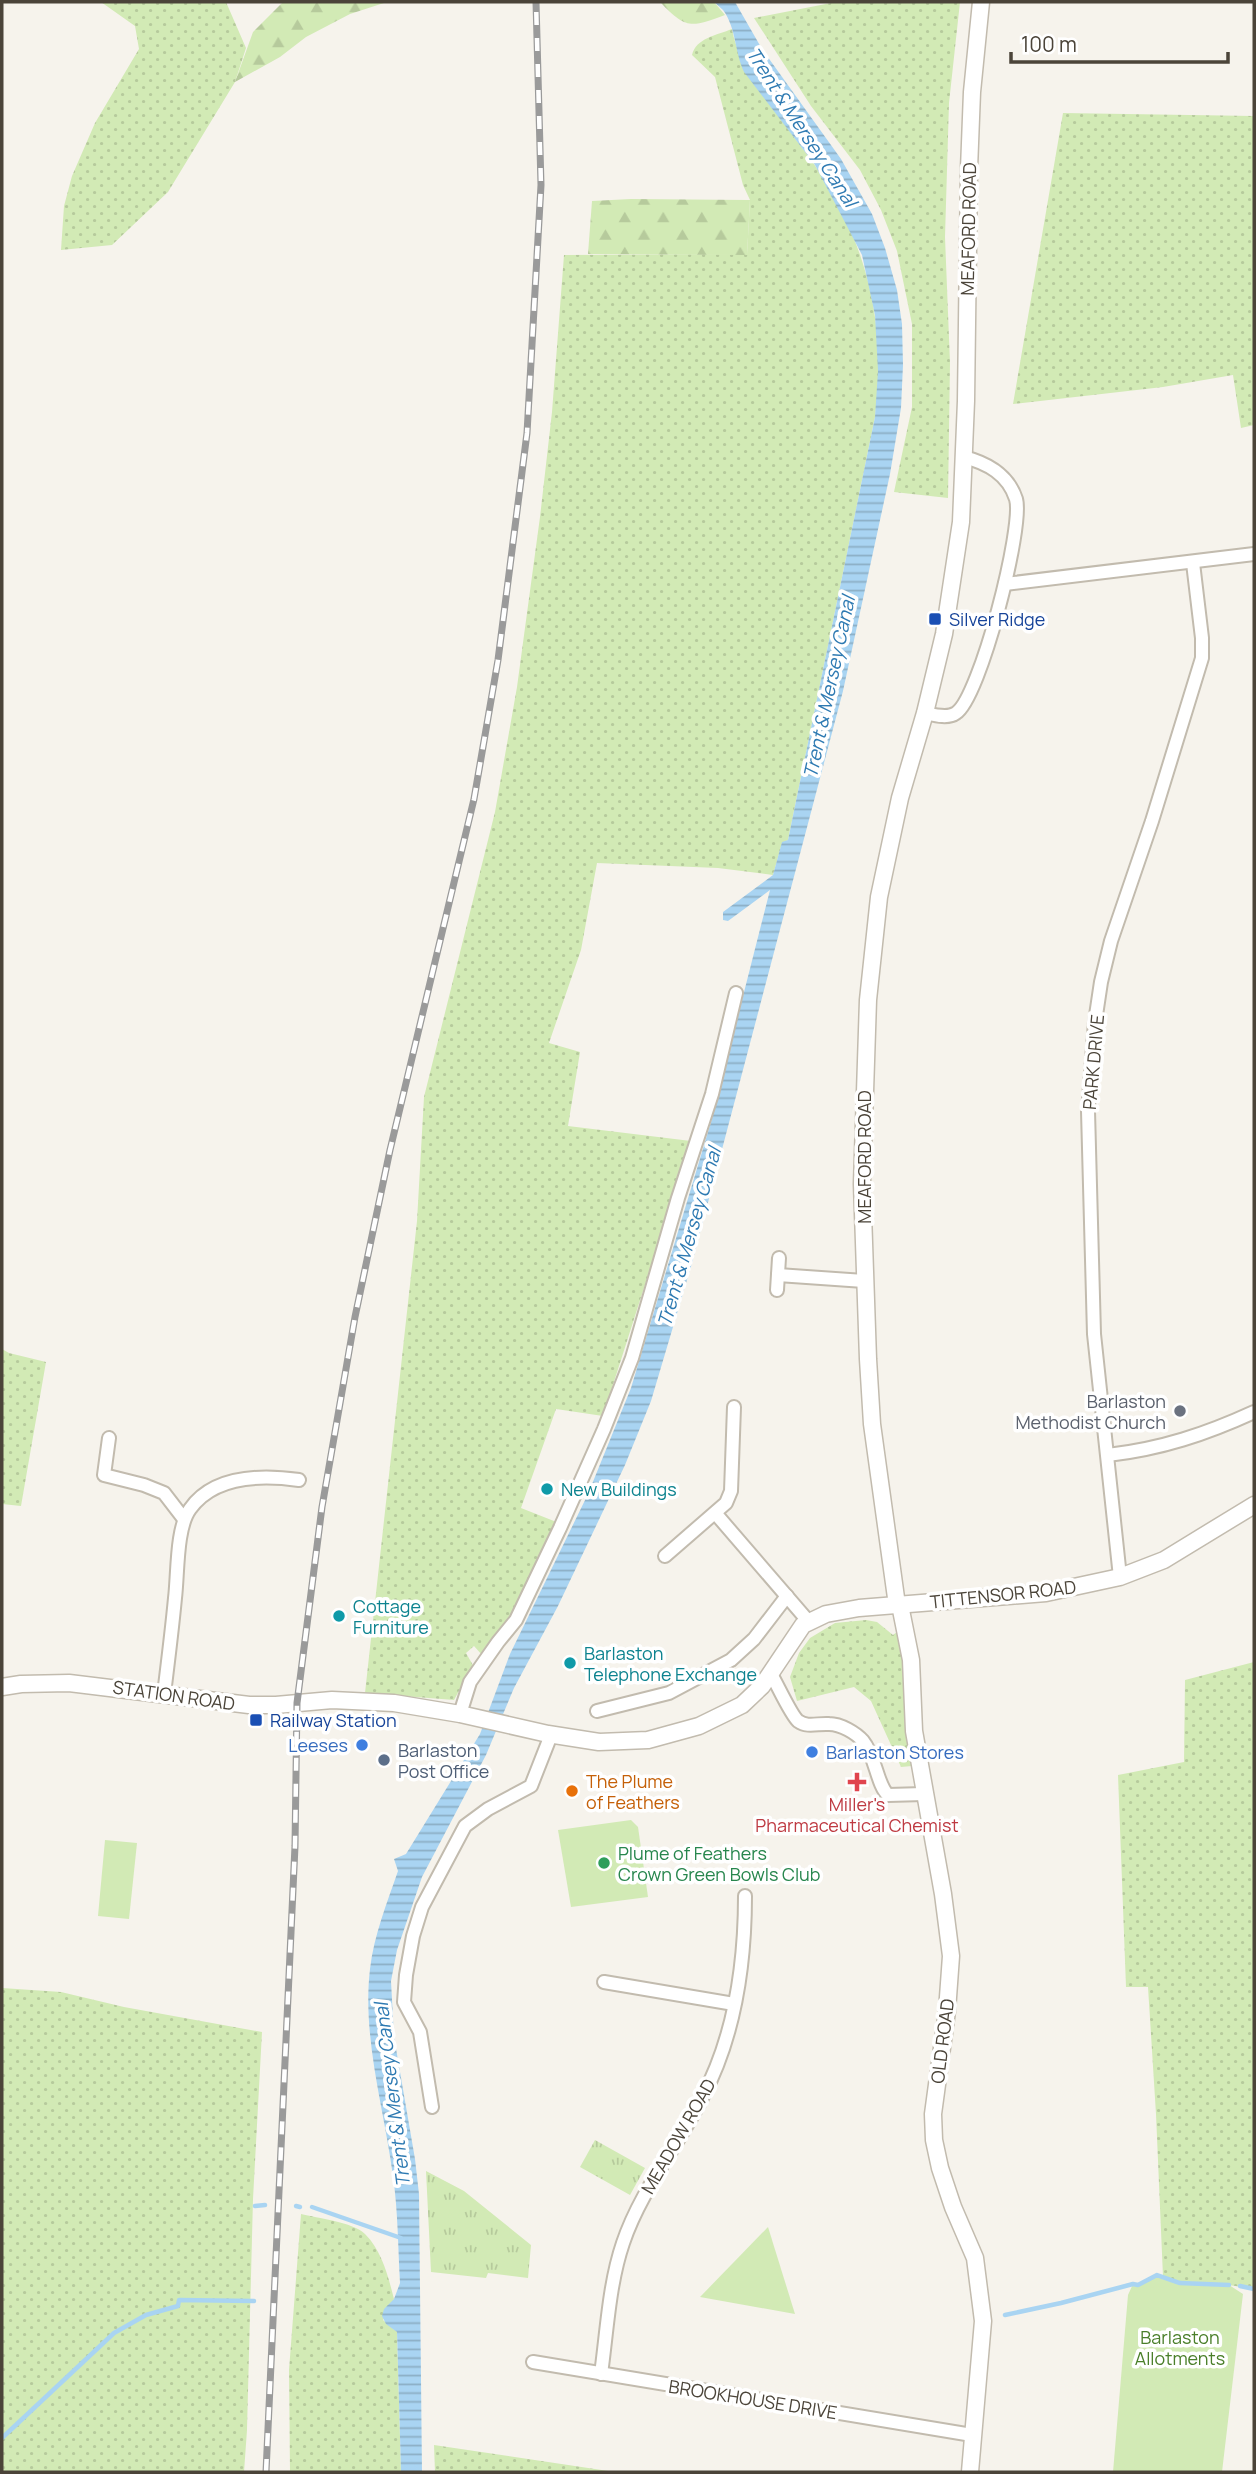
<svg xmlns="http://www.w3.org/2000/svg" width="1256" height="2474" viewBox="0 0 1256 2474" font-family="Manrope,sans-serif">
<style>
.grass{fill:url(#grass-dots)}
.forest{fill:url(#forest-firs)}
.park{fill:url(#park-tufts)}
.garden{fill:#d2eab5}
.water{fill:url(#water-rules)}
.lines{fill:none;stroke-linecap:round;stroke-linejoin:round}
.stream{stroke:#a9d4f2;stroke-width:4.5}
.minor-casing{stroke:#c2bbae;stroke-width:16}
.tertiary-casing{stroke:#c2bbae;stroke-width:19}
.minor{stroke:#fff;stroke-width:12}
.tertiary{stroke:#fff;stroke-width:16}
.rail-casing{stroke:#9a9a9a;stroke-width:7}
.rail{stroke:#fff;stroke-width:4.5;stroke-dasharray:13;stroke-linecap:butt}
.transit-dot{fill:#1a4fb4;stroke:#fff;stroke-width:2.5}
.worship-dot{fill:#6b7280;stroke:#fff;stroke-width:2.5}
.culture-dot{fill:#0f9aa8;stroke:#fff;stroke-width:2.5}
.shop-dot{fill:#3f7fe0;stroke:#fff;stroke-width:2.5}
.service-dot{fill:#5c6f8a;stroke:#fff;stroke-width:2.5}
.health-dot{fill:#e0444e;stroke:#fff;stroke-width:2.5}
.food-dot{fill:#e8710a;stroke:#fff;stroke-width:2.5}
.leisure-dot{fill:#2e9e5b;stroke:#fff;stroke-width:2.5}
.labels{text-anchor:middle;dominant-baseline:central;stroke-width:7;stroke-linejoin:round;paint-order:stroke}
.street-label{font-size:18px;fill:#4b4439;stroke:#fff}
.transit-label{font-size:18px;fill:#164399;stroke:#fff;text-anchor:start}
.worship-label{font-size:18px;fill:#5b616d;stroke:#fff;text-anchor:end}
.culture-label{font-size:18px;fill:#0d838f;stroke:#fff;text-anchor:start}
.shop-label{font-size:18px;fill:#366cbe;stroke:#fff;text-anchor:end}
.service-label{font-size:18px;fill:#4e5e75;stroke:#fff;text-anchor:start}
.food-label{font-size:18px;fill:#c56008;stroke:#fff;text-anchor:start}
.health-label{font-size:18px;fill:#be3a42;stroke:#fff}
.leisure-label{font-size:18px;fill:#27864d;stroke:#fff;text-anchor:start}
.park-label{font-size:18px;fill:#4a7f2a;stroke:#fff}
.water-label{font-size:19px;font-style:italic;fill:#2e7ab2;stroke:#fff}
</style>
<defs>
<pattern id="grass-dots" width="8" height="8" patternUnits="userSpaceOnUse" patternTransform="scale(1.75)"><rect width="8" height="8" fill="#d2eab5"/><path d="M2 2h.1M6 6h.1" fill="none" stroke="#b6ca9c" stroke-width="1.8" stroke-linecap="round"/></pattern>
<pattern id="forest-firs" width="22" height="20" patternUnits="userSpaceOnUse" patternTransform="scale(1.75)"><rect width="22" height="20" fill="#d2eab5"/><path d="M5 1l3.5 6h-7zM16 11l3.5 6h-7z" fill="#b6ca9c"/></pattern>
<pattern id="park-tufts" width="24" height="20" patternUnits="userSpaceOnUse" patternTransform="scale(1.75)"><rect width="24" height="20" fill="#d2eab5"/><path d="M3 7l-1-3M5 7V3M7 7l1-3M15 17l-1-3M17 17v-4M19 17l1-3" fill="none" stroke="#b6ca9c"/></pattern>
<pattern id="water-rules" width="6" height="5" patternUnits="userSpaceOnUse" patternTransform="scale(1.75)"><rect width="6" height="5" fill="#a9d4f2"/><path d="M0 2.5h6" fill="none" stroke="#8caec5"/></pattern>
</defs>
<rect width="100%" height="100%" fill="#f6f3ec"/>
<g class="grass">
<polygon points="101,2 226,2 246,48 235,82 168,192 112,245 61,250 64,206 72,176 95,123 139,49 135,26"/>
<polygon points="836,2 960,2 949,103 945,237 950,363 948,498 894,492 912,407 912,324 897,251 881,210 860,170 811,106 754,18"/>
<path d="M732 29C737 61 762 89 780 117 790 133 803 148 814 164 867 243 887 323 875 417L788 840 782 843 773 875 718 868 597 863 581 950 549 1043 580 1052 568 1126 691 1141 603 1416 556 1409 521 1508 559 1523 510 1622 482 1655 474 1646 466 1653 474 1667 465 1680 454 1700 365 1693 417 1221 424 1097 495 812 517 687 540 517 552 412 564 255 747 254 750 200 743 185 715 77 692 55C696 38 717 35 732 29Z"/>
<polygon points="1063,113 1254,116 1254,425 1241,428 1233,375 1163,387 1013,404"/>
<polygon points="2,1349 9,1353 46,1362 21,1506 2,1504"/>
<polygon points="866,1620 877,1622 893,1635 897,1632 902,1644 912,1766 901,1767 871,1701 854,1687 797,1701 790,1677 799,1653 810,1638 835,1623"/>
<polygon points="1254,1662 1254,2289 1229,2285 1180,2283 1163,2277 1156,2114 1148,1987 1126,1987 1118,1775 1184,1762 1185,1680"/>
<polygon points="2,1988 61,1992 124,2007 262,2032 253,2199 247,2430 244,2472 2,2472"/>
<path d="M301 2214C317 2218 353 2222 365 2234 382 2251 388 2276 394 2299L383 2320 397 2332 401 2472H290L289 2370Z"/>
<polygon points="434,2445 615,2472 435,2472"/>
</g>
<g class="forest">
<polygon points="283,2 387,2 350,14 306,37 280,57 235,82 253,32"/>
<path d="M660 2H714L725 15C690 28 686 29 660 2Z"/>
<polygon points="631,199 750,200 747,255 588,254 592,201"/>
</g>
<g class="park">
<polygon points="595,2140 645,2168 630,2195 580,2167"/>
<polygon points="426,2171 464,2191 531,2245 528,2278 488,2273 486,2278 431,2272"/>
</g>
<g class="garden">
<polygon points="631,1820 638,1827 648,1897 571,1907 558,1830"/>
<polygon points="105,1840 137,1843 129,1919 98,1916"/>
<polygon points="768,2227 795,2314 700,2297"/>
<polygon points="1157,2275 1180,2283 1229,2285 1243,2294 1222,2472 1113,2472 1128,2295 1133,2284 1138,2285"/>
</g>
<path class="water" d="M714 2H735L762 49 841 159 872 214 885 248 897 290 902 324 903 365 901 408 890 474 843 691 692 1263 651 1401 625 1465 558 1606 514 1688 486 1755 422 1877 397 1950 391 1981 394 2037 415 2159 419 2194 422 2472H401L397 2332 386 2324 382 2316 384 2309 394 2299 400 2283C398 2247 398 2211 393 2176 384 2108 362 2038 370 1969 374 1935 387 1903 398 1871L394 1859 406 1854 480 1734 510 1654 588 1494 631 1388 711 1122 770 890 728 921 723 920V912L773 875 782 842 788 840 875 417 878 371 875 315 862 255 815 165 744 72C735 53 736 27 723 10 720 7 717 5 714 2Z"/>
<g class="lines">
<g class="stream">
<polyline points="255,2206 265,2205"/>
<polyline points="296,2206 300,2207"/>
<polyline points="312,2207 401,2238"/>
<polyline points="1240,2286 1254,2289"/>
<polyline points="1005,2315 1061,2303 1133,2284 1138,2285 1157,2275 1180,2283 1229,2285"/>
<polyline points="2,2438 114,2333 146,2315 178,2306 179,2300 254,2301"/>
</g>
<g class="minor-casing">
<g id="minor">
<polyline points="1005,584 1254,554"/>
<path d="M925 713C934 715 948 719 956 713 980 698 1024 526 1016 499 1008 474 987 463 964 457"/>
<polyline points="778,1275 864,1281"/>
<polyline points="777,1290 779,1258"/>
<polyline points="109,1438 104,1475 144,1485 164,1493 184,1519"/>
<path d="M1108 1455C1161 1449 1206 1434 1254 1412"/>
<polyline points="716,1514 809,1622"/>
<polyline points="665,1556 726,1503 731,1491 734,1407"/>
<polyline points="1120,1577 1094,1334 1088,1111 1095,1022 1101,982 1111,941 1152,821 1202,658 1202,638 1193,563"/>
<path d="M771 1674C777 1684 791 1715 798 1721 808 1728 818 1723 829 1724 841 1724 856 1733 863 1741 876 1757 877 1785 888 1795L924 1794"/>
<path d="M164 1694C168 1662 172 1630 175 1598 178 1574 176 1528 190 1509 214 1475 263 1475 299 1480"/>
<polyline points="597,1711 669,1693 731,1660 754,1639 787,1596"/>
<polyline points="460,1714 470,1682 498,1642 516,1620 560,1528 604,1429 632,1358 678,1198 712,1094 736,993"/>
<polyline points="604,1982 734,2004"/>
<polyline points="432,2107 420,2032 404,2002 406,1975 413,1936 422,1907 465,1826 488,1809 531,1786 551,1735"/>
<polyline points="533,2362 972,2435"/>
<path d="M601 2374C607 2331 609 2284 623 2243 641 2190 677 2147 702 2098 734 2038 745 1964 745 1896"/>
</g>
</g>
<g class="tertiary-casing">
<g id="tertiary">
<polyline points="897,1605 872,1424 868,1359 862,1184 868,1000 879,897 900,798 925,713 944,634 961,522 966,401 969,169 972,92 981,2"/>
<polyline points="900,1605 911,1660 914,1731 943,1894 951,1956 947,2011 933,2114 934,2140 940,2168 953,2207 975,2258 983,2321 970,2472"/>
<polyline points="2,1687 21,1684 69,1683 249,1705 276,1705 332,1700 394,1703 460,1714 548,1734 599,1742 648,1740 699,1726 742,1705 762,1686 803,1625 826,1614 859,1608 1046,1593 1120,1577 1164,1560 1254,1505"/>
</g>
</g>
<use href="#minor" class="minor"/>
<use href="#tertiary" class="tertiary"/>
<g class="rail-casing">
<polyline id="rail" points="266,2472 295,1846 297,1703 322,1507 355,1317 390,1150 474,799 498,660 527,433 541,185 536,2"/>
</g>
<use href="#rail" class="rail"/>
</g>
<g class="transit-dot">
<rect x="928" y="612" width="14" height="14" rx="3.5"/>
<rect x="249" y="1713" width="14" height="14" rx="3.5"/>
</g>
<circle class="worship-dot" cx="1180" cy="1411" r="7"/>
<g class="culture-dot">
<circle cx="547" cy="1489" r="7"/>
<circle cx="339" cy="1616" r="7"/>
<circle cx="570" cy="1663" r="7"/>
</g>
<g class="shop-dot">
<circle cx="362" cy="1745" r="7"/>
<circle cx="812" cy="1752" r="7"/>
</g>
<circle class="service-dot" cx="384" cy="1760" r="7"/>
<path class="health-dot" d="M853.5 1771.5h7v7h7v7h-7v7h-7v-7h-7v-7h7z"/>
<circle class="food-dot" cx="572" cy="1791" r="7"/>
<circle class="leisure-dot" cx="604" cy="1863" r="7"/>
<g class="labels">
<g class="street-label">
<text transform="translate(968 229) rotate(-89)">MEAFORD ROAD</text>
<text transform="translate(1093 1062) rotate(-85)">PARK DRIVE</text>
<text transform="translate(864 1157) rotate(-90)">MEAFORD ROAD</text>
<text transform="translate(1003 1594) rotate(-6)">TITTENSOR ROAD</text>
<text transform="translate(174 1695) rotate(8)">STATION ROAD</text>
<text transform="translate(942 2041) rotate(-83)">OLD ROAD</text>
<text transform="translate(678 2136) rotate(-60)">MEADOW ROAD</text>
<text transform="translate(753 2399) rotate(9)">BROOKHOUSE DRIVE</text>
</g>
<g class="transit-label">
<text x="949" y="619">Silver Ridge</text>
<text x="270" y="1720">Railway Station</text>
</g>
<g class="worship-label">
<text x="1166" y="1401">Barlaston<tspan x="1166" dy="21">Methodist Church</tspan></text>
</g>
<g class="culture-label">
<text x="561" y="1489">New Buildings</text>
<text x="353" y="1606">Cottage<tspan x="353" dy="21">Furniture</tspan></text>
<text x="584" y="1653">Barlaston<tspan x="584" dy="21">Telephone Exchange</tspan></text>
</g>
<g class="shop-label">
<text x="348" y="1745">Leeses</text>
<text x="826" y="1752" text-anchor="start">Barlaston Stores</text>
</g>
<g class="service-label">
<text x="398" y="1750">Barlaston<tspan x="398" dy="21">Post Office</tspan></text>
</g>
<g class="food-label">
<text x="586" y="1781">The Plume<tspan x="586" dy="21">of Feathers</tspan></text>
</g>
<g class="health-label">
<text x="857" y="1804">Miller's<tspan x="857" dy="21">Pharmaceutical Chemist</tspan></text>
</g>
<g class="leisure-label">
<text x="618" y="1853">Plume of Feathers<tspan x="618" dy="21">Crown Green Bowls Club</tspan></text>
</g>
<g class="park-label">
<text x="1180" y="2337">Barlaston<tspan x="1180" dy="21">Allotments</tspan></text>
</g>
<g class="water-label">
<text transform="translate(802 127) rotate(57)">Trent &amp; Mersey Canal</text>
<text transform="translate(829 687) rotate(-78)">Trent &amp; Mersey Canal</text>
<text transform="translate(689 1237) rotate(-74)">Trent &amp; Mersey Canal</text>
<text transform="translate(392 2095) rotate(-97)">Trent &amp; Mersey Canal</text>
</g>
</g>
<rect width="1256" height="2474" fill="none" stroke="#4b4439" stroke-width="7"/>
<path d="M1011 52v10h217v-10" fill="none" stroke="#4b4439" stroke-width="3.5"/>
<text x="1021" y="52" font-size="21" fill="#4b4439" stroke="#ffffff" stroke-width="5" paint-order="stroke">100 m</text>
</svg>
